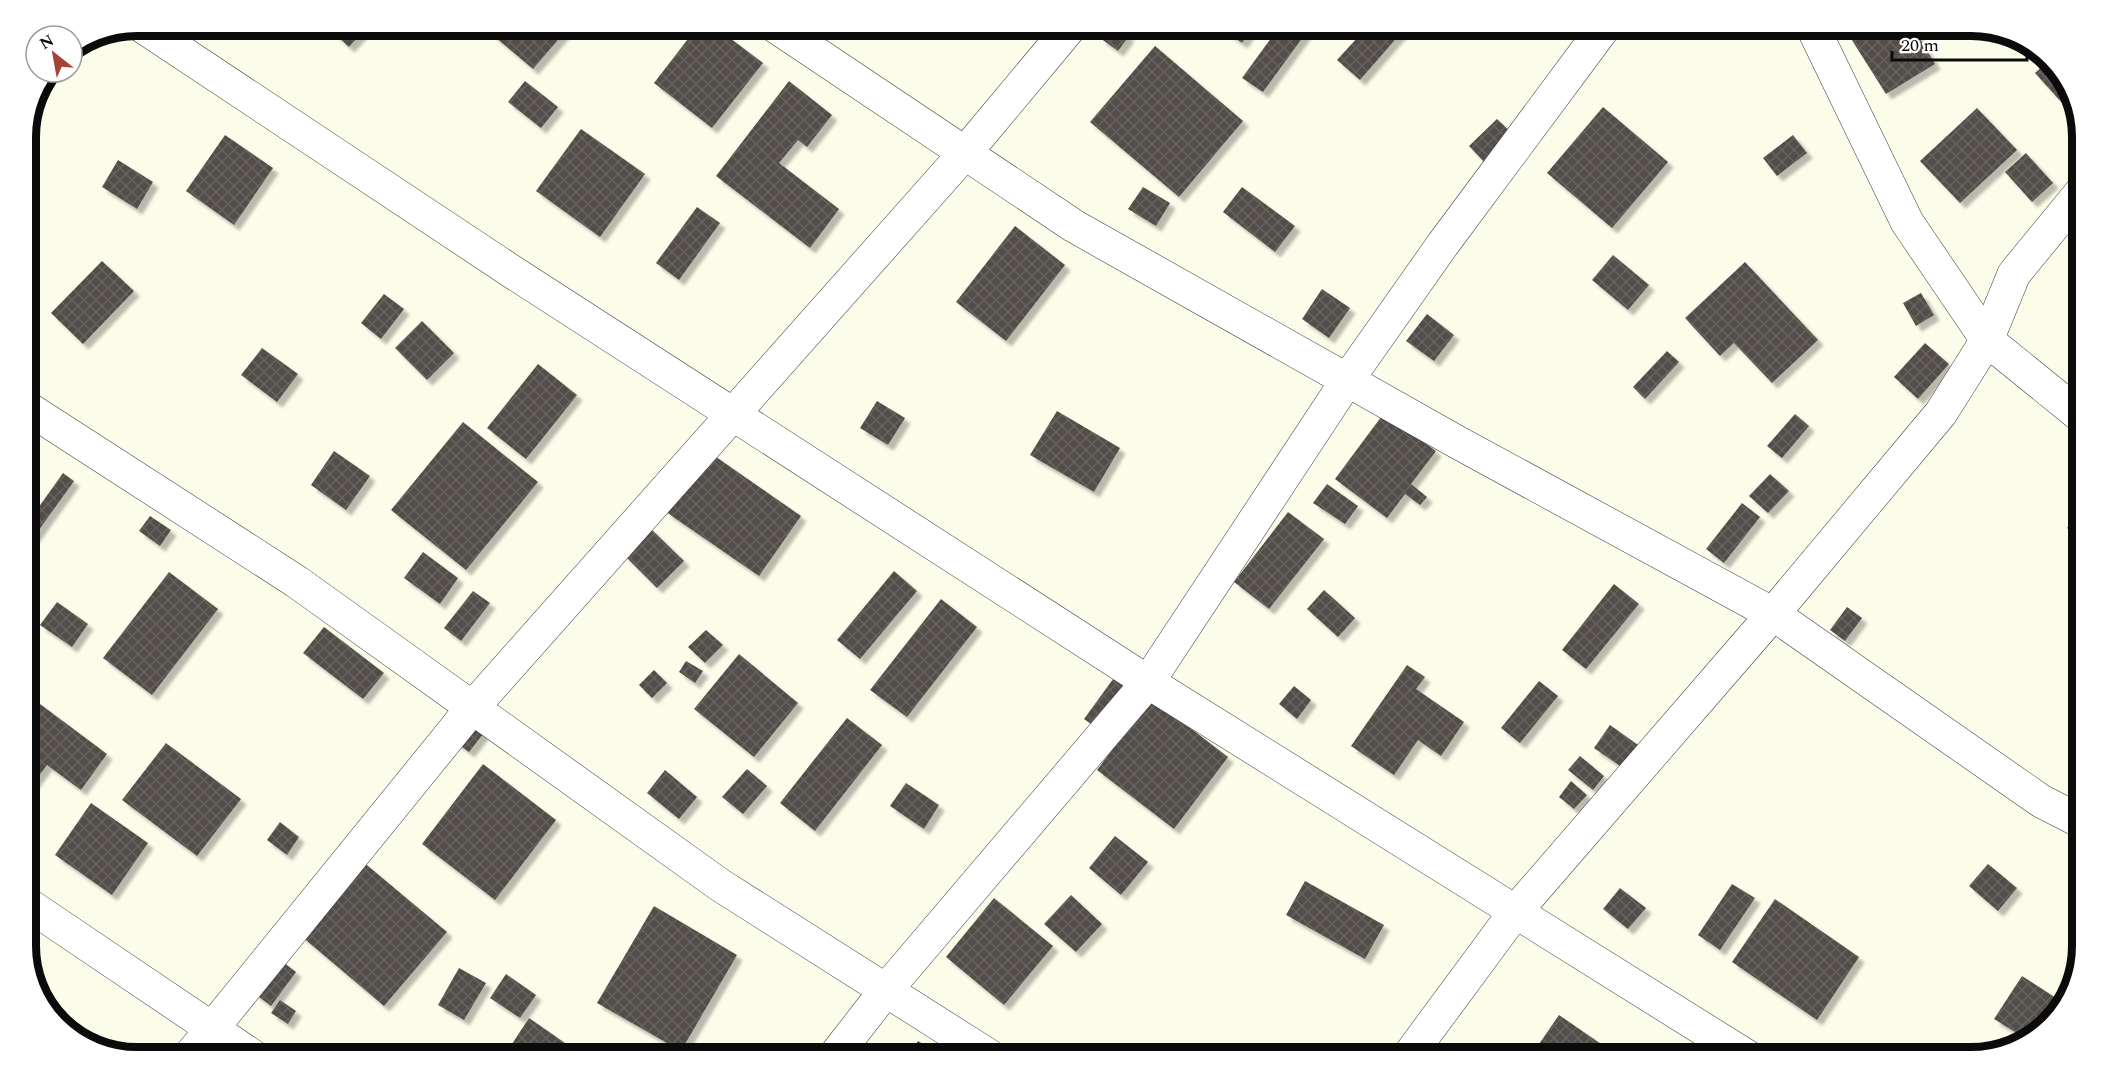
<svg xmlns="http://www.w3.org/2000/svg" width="2108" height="1083" viewBox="0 0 2108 1083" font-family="Spectral,serif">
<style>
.building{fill:url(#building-cross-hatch);filter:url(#shadow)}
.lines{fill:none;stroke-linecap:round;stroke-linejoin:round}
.minor-casing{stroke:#3e3e3e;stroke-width:34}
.minor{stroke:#fff;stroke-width:33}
.rim{fill:none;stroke:#0b0b0b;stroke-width:8}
</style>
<defs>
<pattern id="building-cross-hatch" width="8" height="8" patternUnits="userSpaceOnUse" patternTransform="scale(1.5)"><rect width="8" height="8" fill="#524e49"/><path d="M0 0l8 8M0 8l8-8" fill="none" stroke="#66635f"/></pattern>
<filter id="shadow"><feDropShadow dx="5.5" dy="5.5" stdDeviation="1.5" flood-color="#0004"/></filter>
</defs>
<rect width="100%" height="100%" fill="#fcfceb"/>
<g class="building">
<polygon points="326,26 368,26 349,47"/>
<polygon points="482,26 570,26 533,69"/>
<polygon points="698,26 714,26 763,63 712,128 654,83"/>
<polygon points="1110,26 1115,26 1129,36 1118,51 1100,38"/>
<polygon points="1218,26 1254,26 1242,43"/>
<polygon points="1280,26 1311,26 1263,92 1242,78"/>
<polygon points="1368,26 1407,26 1360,80 1337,60"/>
<polygon points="1843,26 1912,26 1935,64 1886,94"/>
<polygon points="1155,46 1243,121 1179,197 1090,122"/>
<polygon points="2048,61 2064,75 2076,113 2073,115 2035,73"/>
<polygon points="525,81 558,107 541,128 508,102"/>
<polygon points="789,81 832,115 807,147 798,140 779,163 839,209 810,248 716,176"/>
<polygon points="1603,107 1668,162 1612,228 1547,173"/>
<polygon points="1977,108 2017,150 1960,203 1920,161"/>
<polygon points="1497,119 1516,137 1487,165 1469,146"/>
<polygon points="581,129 645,174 600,237 536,191"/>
<polygon points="225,135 273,168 234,225 186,191"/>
<polygon points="1793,135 1807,153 1777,176 1763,158"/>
<polygon points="2026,153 2053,183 2032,202 2005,172"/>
<polygon points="118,160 153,182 137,209 102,187"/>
<polygon points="1143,187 1170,203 1156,226 1128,209"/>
<polygon points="1242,187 1295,226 1275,252 1223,212"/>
<polygon points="697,207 720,223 679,280 656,263"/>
<polygon points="1015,226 1065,265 1006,341 956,302"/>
<polygon points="1613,255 1649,285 1628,310 1592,280"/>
<polygon points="102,261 134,291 83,344 51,313"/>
<polygon points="1745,262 1818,340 1772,383 1734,343 1720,356 1685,318"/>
<polygon points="1322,289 1350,308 1329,338 1302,319"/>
<polygon points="1921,293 1934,315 1916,326 1903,303"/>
<polygon points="384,294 404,309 381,339 361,323"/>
<polygon points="1427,314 1454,335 1434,361 1406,341"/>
<polygon points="422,321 454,353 427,380 395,348"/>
<polygon points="1925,343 1949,364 1918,399 1894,377"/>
<polygon points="262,348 298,374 277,402 241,375"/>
<polygon points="1667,351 1679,362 1645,399 1633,387"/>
<polygon points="538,364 577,395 526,459 487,428"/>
<polygon points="877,401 905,418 888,445 860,428"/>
<polygon points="1057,411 1120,448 1094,492 1030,455"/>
<polygon points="1384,413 1436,451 1411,484 1427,497 1420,505 1405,494 1387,518 1335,479"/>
<polygon points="1795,414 1809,426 1782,458 1767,446"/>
<polygon points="463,422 538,482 466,570 391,510"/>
<polygon points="334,451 370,476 346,510 311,485"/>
<polygon points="709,452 801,516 759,576 666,512"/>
<polygon points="63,473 74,481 26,548 26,525"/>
<polygon points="1770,474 1789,491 1768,513 1749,496"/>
<polygon points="1327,484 1358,506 1345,524 1313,503"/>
<polygon points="1742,503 1760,517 1724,563 1706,549"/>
<polygon points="2082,509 2082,540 2067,528"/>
<polygon points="1288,512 1324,539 1269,609 1234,582"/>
<polygon points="150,516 171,530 160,546 139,531"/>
<polygon points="649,527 684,561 657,588 623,554"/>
<polygon points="423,552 458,578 440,604 404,578"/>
<polygon points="894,571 917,591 860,659 837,640"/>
<polygon points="169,572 218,609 152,695 103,658"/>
<polygon points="1614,584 1639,604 1586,669 1562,650"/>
<polygon points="1324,590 1355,618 1338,637 1307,609"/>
<polygon points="473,591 490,603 461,641 444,628"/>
<polygon points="941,599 977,627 907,717 870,690"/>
<polygon points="57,602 88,624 72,647 40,625"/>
<polygon points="1847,607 1862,618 1845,641 1830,630"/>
<polygon points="324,627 384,673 363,699 303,653"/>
<polygon points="706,630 723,645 705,663 688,647"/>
<polygon points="739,654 798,703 754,757 694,709"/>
<polygon points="686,661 703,671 695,683 679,672"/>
<polygon points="1407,665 1425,677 1416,689 1464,722 1441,756 1418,740 1394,775 1351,746"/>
<polygon points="654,670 667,683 652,698 639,685"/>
<polygon points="1116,675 1135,688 1102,732 1084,719"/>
<polygon points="1539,681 1558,696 1520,743 1501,728"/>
<polygon points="1294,686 1311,700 1297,719 1279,704"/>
<polygon points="1151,698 1228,757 1174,829 1097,770"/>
<polygon points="36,701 107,754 81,790 47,765 26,793 26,715"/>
<polygon points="469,716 487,729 469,752 451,739"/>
<polygon points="847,718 882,745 815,831 780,803"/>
<polygon points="1610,725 1638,745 1623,768 1594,748"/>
<polygon points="166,743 241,799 197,856 122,800"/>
<polygon points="1580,756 1604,776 1593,790 1568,770"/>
<polygon points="483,764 556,820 495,900 422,844"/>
<polygon points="747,769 767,786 743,814 722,797"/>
<polygon points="665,770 697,797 679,819 647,793"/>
<polygon points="1571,781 1587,795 1574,809 1559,797"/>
<polygon points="906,783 939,805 924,829 890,806"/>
<polygon points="91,803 148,843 112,895 55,855"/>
<polygon points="280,822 299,837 287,855 267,840"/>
<polygon points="1115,836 1148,862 1121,895 1089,868"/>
<polygon points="362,861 447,932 384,1006 300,935"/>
<polygon points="1988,864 2017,888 1998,911 1969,886"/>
<polygon points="1305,881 1384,925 1365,959 1286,915"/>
<polygon points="1732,884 1755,898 1720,950 1698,935"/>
<polygon points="1620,888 1646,908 1628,929 1603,909"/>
<polygon points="1071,895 1102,924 1076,952 1044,924"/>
<polygon points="994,898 1053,946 1004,1005 946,957"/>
<polygon points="1775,899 1859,957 1817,1020 1732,962"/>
<polygon points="654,906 737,955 681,1051 597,1003"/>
<polygon points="275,956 296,972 271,1006 250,990"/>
<polygon points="459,968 486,983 464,1020 438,1005"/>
<polygon points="506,974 536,995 520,1018 490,998"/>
<polygon points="2022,976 2064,1003 2033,1039 2028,1040 1994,1019"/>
<polygon points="280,1000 296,1011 288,1024 271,1013"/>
<polygon points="1559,1015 1620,1057 1553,1057 1537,1047"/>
<polygon points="529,1018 565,1043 555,1057 519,1057 508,1050"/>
<polygon points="71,1026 96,1043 93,1047 87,1046 69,1029"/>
<polygon points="918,1041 943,1057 907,1057"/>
</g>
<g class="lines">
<g class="minor-casing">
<g id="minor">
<polyline points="142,26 514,273 1148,682 1748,1057"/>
<polyline points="775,26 1074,226 1457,442 1773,614 2041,801 2082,822"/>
<polyline points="1812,26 1907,222 1987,340 2082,417"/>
<polyline points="26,407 297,582 720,885 991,1057"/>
<polyline points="26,903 254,1057"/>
<polyline points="189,1057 473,707 965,153 1071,26"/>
<polyline points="834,1057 886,990 1148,682 1348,379 1443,244 1605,26"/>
<polyline points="1408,1057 1515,912 1773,614 1941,413 1987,340 2014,274 2082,191"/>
</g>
</g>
<use href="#minor" class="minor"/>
</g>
<path d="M0 0H2108V1083H0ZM137 36H1971A101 101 0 0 1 2072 137V946A101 101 0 0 1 1971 1047H137A101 101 0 0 1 36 946V137A101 101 0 0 1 137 36Z" fill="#fff" fill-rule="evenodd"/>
<path class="rim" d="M137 36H1971A101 101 0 0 1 2072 137V946A101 101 0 0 1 1971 1047H137A101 101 0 0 1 36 946V137A101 101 0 0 1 137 36Z"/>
<g transform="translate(54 54) rotate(329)"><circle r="28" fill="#ffffff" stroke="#9d9d9d" stroke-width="1.5"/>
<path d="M0-4.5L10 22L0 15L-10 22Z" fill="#a74336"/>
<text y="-9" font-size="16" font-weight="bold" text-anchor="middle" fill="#0b0b0b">N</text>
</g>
<path d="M1892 51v9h135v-9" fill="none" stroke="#0b0b0b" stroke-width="3"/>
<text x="1901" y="51" font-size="18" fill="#0b0b0b" stroke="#ffffff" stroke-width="4.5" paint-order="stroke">20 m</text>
</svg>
